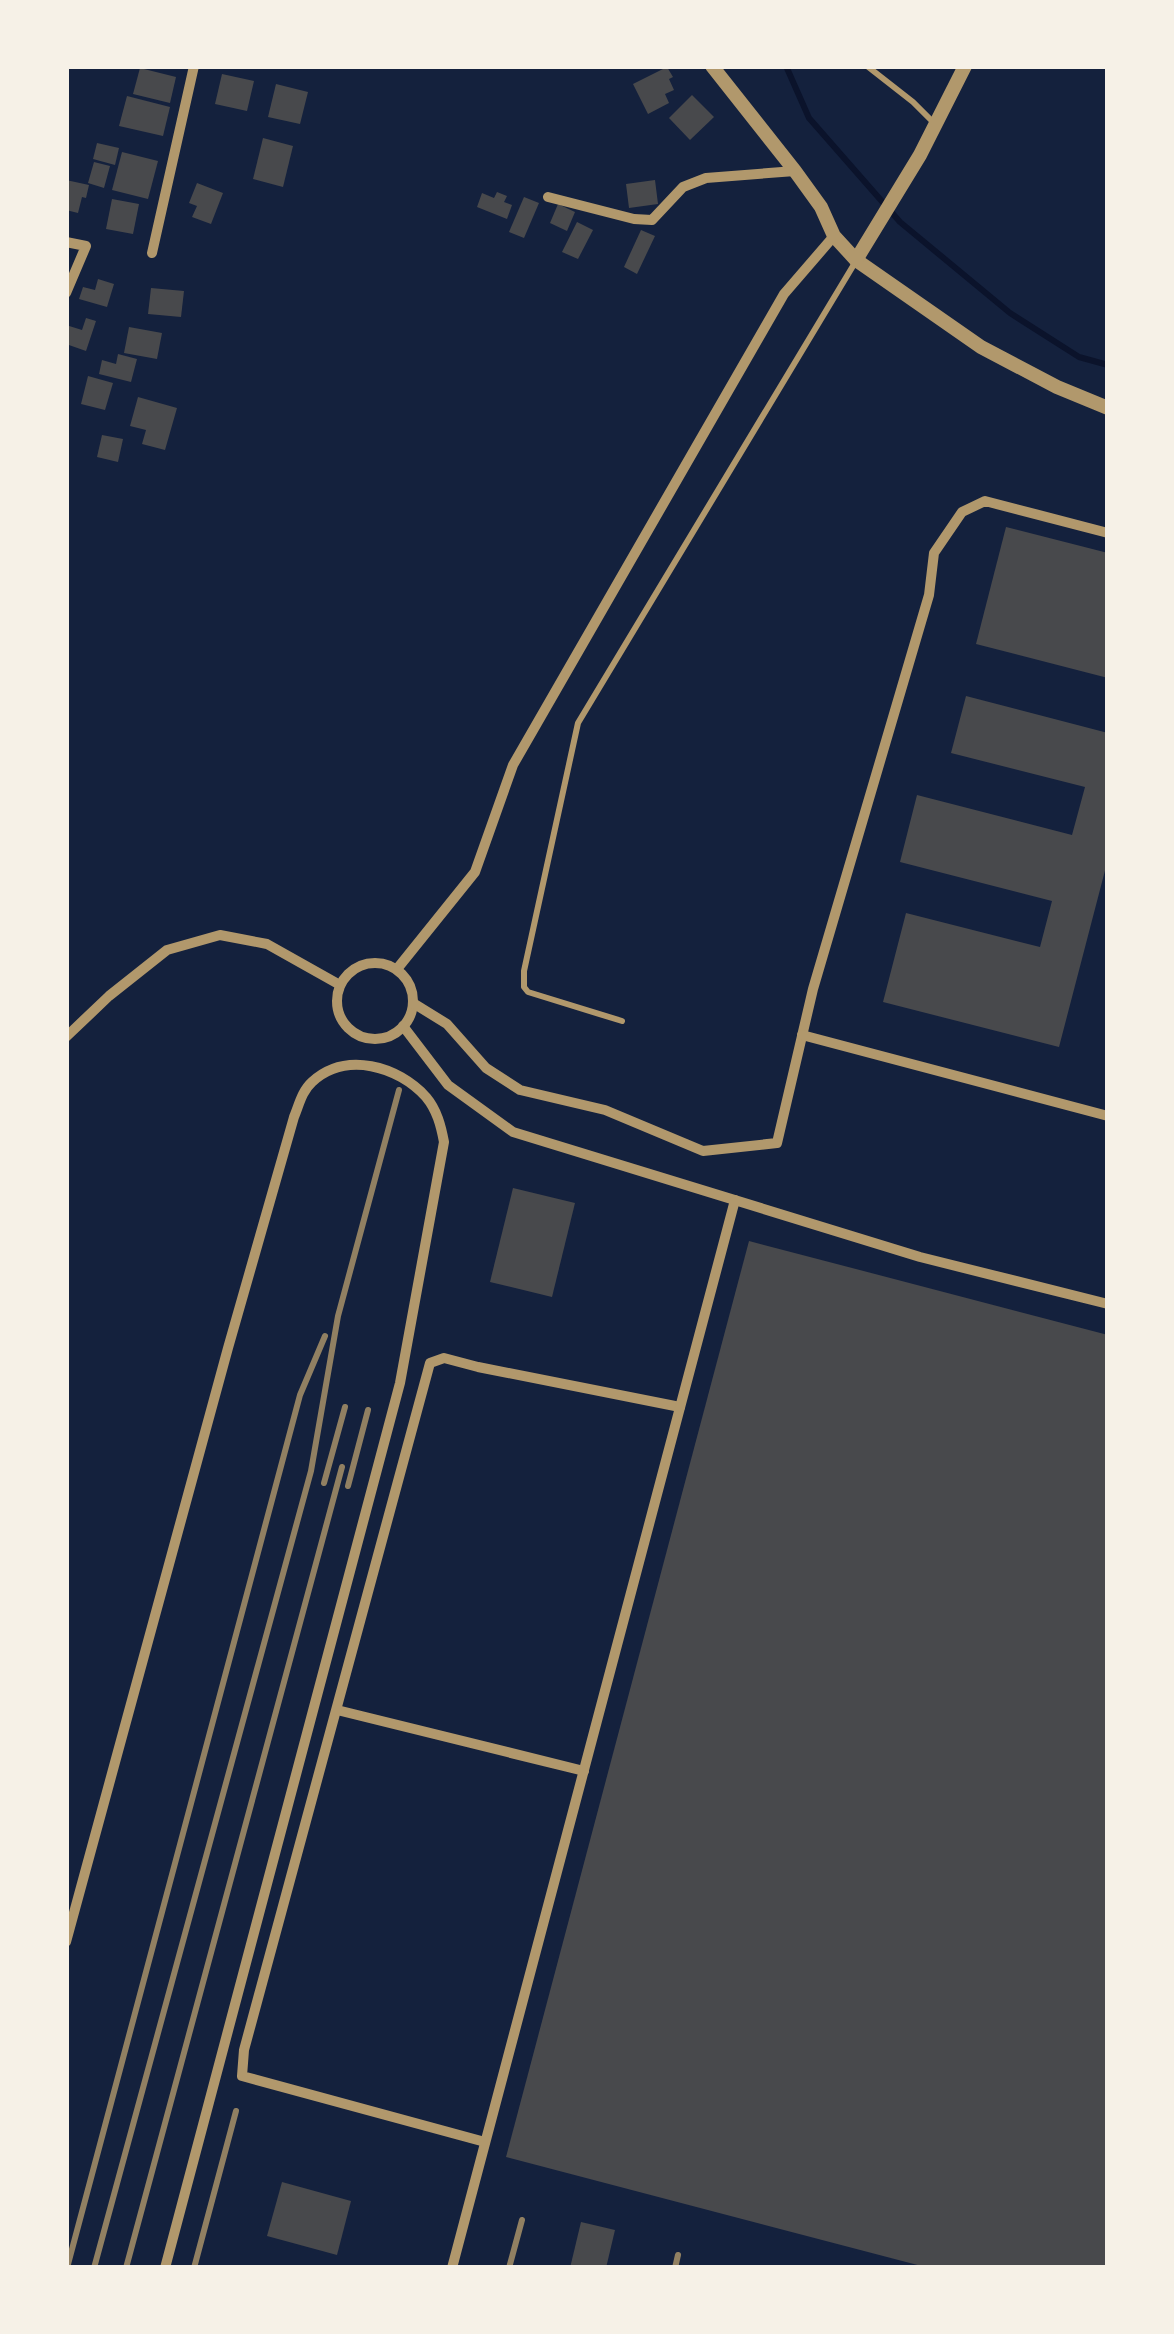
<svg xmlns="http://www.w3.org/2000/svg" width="1174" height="2334" viewBox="0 0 1174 2334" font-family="Inter,sans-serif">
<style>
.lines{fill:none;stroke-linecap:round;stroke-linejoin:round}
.stream{stroke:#0b132b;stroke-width:6}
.building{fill:#48494c}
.service{stroke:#b1986c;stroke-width:6}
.minor{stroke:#b1986c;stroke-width:10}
.tertiary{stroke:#b1986c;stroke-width:14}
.rail{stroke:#918062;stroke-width:6}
</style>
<rect width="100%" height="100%" fill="#14213d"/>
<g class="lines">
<polyline class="stream" points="786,66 809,118 900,222 1010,313 1079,357 1108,365"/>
</g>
<g class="building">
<polygon points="667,67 673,77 669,79 674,90 665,94 669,103 648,114 633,84"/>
<polygon points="140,68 176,77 170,103 133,94"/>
<polygon points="222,74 254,81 247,111 215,104"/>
<polygon points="276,84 308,92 300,124 268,117"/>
<polygon points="692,95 714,117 690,140 669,118"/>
<polygon points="127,96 170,107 163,136 119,126"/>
<polygon points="263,138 293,146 283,187 253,179"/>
<polygon points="97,143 119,148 115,165 93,159"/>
<polygon points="122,152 158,161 148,199 112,190"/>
<polygon points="94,162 110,166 104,188 88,183"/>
<polygon points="66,180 89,185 86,198 82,197 78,213 66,210"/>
<polygon points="655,180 658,204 629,208 626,184"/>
<polygon points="197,183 223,193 211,224 192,217 197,206 189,203"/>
<polygon points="497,192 507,196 504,202 512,205 507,219 477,207 482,193 494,198"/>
<polygon points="524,197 539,203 524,238 509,232"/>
<polygon points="112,199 139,204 133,234 106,229"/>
<polygon points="558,204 575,212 567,231 550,223"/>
<polygon points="577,222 593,230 578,259 562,252"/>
<polygon points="641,230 655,236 637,274 624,267"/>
<polygon points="98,279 114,284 107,307 79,299 83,287 95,290"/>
<polygon points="151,288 184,291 181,317 148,314"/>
<polygon points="86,318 96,321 86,351 66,344 66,325 82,330"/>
<polygon points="129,327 162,333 157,359 124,353"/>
<polygon points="118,354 137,359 131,382 99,374 102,360 116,364"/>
<polygon points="88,376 113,383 105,410 81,404"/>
<polygon points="138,397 177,408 165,450 142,444 146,430 130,426"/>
<polygon points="102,435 123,439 118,462 97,457"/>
<polygon points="1006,527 1108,553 1108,678 976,644"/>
<polygon points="966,696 1108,733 1108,859 1059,1047 883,1002 906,913 1040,947 1052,901 900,862 917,795 1072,835 1085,787 951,753"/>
<polygon points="513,1188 575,1203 552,1297 490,1282"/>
<polygon points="749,1241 1108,1335 1108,2268 929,2268 506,2157"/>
<polygon points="282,2182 351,2201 337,2255 267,2236"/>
<polygon points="581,2222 615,2230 606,2268 570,2268"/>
</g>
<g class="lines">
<g class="service">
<polyline points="867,66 913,102 933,122"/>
<polyline points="622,1021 528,992 524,987 524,971 578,723 856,261"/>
</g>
<g class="minor">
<polyline points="548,197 634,219 652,220 683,187 706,178 795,171"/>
<polyline points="66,242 86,246 66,293"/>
<polyline points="152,253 194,66"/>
<circle cx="375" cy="1001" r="38"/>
<polyline points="397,969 475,872 513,765 784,294 834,236"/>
<polyline points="413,1003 447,1024 486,1068 520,1090 605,1110 703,1151 777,1143 813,989 929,595 934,553 962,512 985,501 1108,533"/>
<polyline points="403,1026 448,1085 513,1132 920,1257 1108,1304"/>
<polyline points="802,1035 1108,1116"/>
<polyline points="66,1037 109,996 167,950 220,935 267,944 340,985"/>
<polyline points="337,1710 584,1771"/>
<path d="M66 1942 228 1348 294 1117C299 1105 302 1091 312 1082 346 1051 398 1066 426 1097 437 1110 441 1126 444 1142L400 1383 165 2268"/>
<polyline points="485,2142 242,2076 244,2050 430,1363 444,1358 478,1367 680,1407"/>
<polyline points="452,2268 735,1200"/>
</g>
<g class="tertiary">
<polyline points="712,66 795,171 821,207 834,236 856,260 981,347 1057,387 1108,408"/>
<polyline points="856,260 920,155 965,66"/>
</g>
<g class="rail">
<polyline points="324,1483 345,1407"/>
<polyline points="348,1486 368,1410"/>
<polyline points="67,2268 300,1395 325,1336"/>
<polyline points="94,2268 311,1471 338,1316 399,1090"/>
<polyline points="126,2268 342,1467"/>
<polyline points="194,2268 236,2111"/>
<polyline points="509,2268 522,2220"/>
<polyline points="675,2268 678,2255"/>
</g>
</g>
<rect width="1174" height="2334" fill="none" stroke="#f6f1e7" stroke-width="138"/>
</svg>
